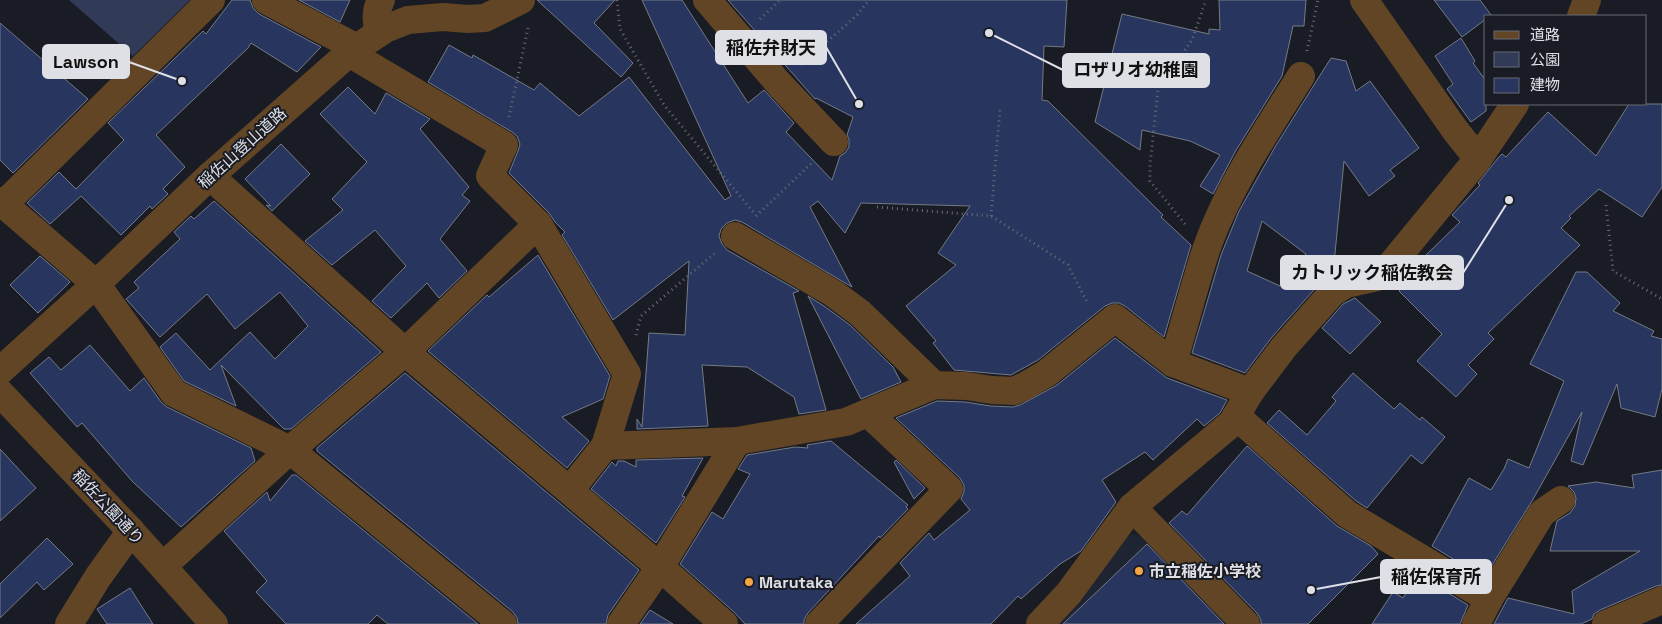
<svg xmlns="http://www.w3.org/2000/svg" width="1662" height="624" viewBox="0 0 1662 624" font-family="'Space Grotesk','Noto Sans JP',sans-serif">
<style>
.built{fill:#1f2432}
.green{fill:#313b58}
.building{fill:#27355f;stroke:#757a84;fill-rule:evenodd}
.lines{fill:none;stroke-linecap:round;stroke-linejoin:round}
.path{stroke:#696b73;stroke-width:3;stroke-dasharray:1 4;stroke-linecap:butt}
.minor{stroke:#624524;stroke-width:28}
.poi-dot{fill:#f2a542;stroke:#191c25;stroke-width:2}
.labels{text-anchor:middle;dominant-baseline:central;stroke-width:4;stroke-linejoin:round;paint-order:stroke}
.street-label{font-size:16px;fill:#dee0e6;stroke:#191c25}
.poi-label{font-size:16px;font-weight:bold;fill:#dee0e6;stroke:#191c25;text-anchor:start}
.leader{fill:none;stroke:#dee0e6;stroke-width:2}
.callout-dot{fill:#dee0e6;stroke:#191c25;stroke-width:2}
.callout{fill:#dee0e6;stroke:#dee0e6;stroke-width:2}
.callout-label{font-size:18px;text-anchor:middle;font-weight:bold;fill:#111}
</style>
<rect width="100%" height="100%" fill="#191c25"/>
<polygon class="built" points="1130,534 1145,536 1231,624 1053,624"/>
<polygon class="green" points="69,0 190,0 133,56"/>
<g class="building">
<polygon points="232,0 250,0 253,8 259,14 321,47 297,72 251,43 248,48 156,135 185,167 163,189 168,194 152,209 150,206 121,235 81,196 50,224 27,203 59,172 76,189 124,140 108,123 203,31 206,34"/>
<polygon points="299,0 350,0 340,22"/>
<polygon points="537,0 615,0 594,23 633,63 621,77"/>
<polygon points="642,0 682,0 748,103 764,90 794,123 786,132 832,180 840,156 845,153 849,147 849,139 847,135 853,117 816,98 815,99 728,0 1067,0 1064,47 1044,46 1042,100 1048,101 1163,215 1161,217 1191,245 1164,337 1125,306 1119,303 1112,303 1105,306 1038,360 1011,375 954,370 933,343 936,341 906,306 956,265 938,253 970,206 861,203 845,233 818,201 810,207 852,287 742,222 735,220 727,223 721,229 719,236 722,244 727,250 799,291 793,293 826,410 799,414 794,397 747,367 702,365 708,426 637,429 637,419 642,427 649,333 685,335 689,261 613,320 562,235 565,232 555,222 549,213 509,173 518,151 520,144 517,136 512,132 428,82 449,45 472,58 473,55 534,90 540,83 579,116 629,77 725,200 731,196"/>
<polygon points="1219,0 1306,0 1304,26 1293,26 1282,76 1235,152 1213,194 1200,186 1220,155 1190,141 1142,130 1140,150 1095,122 1122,14 1209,34 1209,29 1220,30"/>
<polygon points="1434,0 1480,0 1491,15 1486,16 1486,19 1462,37"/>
<polygon points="0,23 88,99 13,173 0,160"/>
<polygon points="1461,38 1475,61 1473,63 1486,81 1486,111 1471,122 1447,89 1453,84 1435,56"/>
<path d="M1331 58 1346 61 1356 91 1370 81 1419 148 1390 170 1395 176 1369 196 1344 161 1333 274 1321 282 1272 337 1245 373 1192 353 1221 255 1239 211 1275 147ZM1262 221 1306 254 1280 286 1247 271Z"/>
<polygon points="348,87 375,114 386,93 430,119 420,129 469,187 462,195 470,201 440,239 467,271 439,298 427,283 391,318 372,301 406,266 375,230 332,265 305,241 343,210 332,199 367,162 320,114"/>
<polygon points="1629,104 1662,104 1662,187 1642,217 1599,189 1569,216 1571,218 1561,228 1580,245 1488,333 1494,339 1468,365 1477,374 1456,397 1417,361 1442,334 1399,291 1429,263 1424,257 1460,222 1452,215 1480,185 1478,183 1498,158 1502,154 1506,157 1548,112 1596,156"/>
<polygon points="281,144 310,174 272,211 266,205 271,206 245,179"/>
<polygon points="214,201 381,352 291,429 284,429 221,365 236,406 184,381 160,347 176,333 210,370 250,332 275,359 308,326 280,292 235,329 207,294 160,337 126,299 139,288 134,282 180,239 174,232 191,216 194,219"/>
<polygon points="538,255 610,376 603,399 562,417 589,441 567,468 428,351 487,295 489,297"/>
<polygon points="40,256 70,282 38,313 10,285"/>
<polygon points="1576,272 1587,272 1620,303 1613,311 1654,331 1651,336 1662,339 1662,389 1655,417 1621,408 1617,384 1583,465 1571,461 1582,412 1532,501 1484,578 1432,546 1469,478 1491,490 1504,469 1508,459 1529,468 1564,381 1530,364"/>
<polygon points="808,296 824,306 850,325 893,367 901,382 861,399"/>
<polygon points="1355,298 1381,322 1350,354 1322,328 1343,304"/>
<polygon points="1115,338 1167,378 1227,400 1220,413 1204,426 1197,419 1153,460 1145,452 1102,480 1116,502 1081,551 1060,564 1021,599 1018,596 991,624 856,624 910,576 900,563 929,533 934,540 970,510 961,499 964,492 964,485 960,478 896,418 937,401 965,402 991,406 1013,407 1020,405 1057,385"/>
<polygon points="90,345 130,391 144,378 161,402 167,407 251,448 255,461 181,527 132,481 82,423 77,427 30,373 49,357 61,370"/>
<polygon points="405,373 639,570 608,615 606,624 518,624 517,618 513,612 317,451 317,448"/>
<polygon points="1353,373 1394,409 1400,403 1420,420 1422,417 1445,437 1422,464 1411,455 1367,508 1356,501 1267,423 1279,410 1307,435 1336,401 1332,397"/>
<polygon points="831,441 908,505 906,507 908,509 880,538 879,536 808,613 804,620 804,624 745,624 734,612 680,564 712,512 723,519 750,474 738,469 747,455 795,447 808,448 807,445"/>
<polygon points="1247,446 1337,526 1371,546 1378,554 1308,624 1261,624 1261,620 1257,613 1169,523 1182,511 1187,515"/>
<polygon points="0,449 36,488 0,521"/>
<polygon points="703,458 682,496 685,497 656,543 591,489 612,462 616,466 618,461 624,461 636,467 636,460"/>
<polygon points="896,460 925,488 914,499 894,462"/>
<polygon points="1662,470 1662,585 1656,586 1600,610 1594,614 1592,619 1581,624 1494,624 1508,598 1574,614 1572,591 1640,551 1550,551 1557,521 1570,513 1575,506 1576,498 1574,492 1568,486 1596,482 1634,488 1632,475"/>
<polygon points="292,475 296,475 478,624 388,624 377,615 368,624 286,624 256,592 267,581 224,531 267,492 270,501"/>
<polygon points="47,538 73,564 44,590 37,582 0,618 0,584"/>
<polygon points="1147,544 1224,624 1063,624"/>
<polygon points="1417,574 1468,605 1460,624 1372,624 1393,592 1403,598"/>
<polygon points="130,588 153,624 107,624 97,609"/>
<polygon points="650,610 673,624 640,624"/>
</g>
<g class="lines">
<g class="path">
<polyline points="617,0 620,29 664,105 754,213"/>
<polyline points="760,19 780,0"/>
<polyline points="1307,51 1318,0"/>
<polyline points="801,65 857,15 869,0"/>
<polyline points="509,117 528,28"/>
<polyline points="1606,205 1613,271 1662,299"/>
<polyline points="877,207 991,216 1068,265 1088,304"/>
<polyline points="756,216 814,161"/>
<polyline points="991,216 1000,109"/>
<polyline points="1185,224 1150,181 1150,165 1158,89 1192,40 1206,0"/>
<polyline points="636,335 641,316 715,253"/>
</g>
<g class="minor">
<polyline points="266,0 357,48"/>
<polyline points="707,0 780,85 834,142"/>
<polyline points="1364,0 1455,130 1478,159"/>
<polyline points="1581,16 1587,0"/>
<path d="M379 33C376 21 375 11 381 0"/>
<polyline points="349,53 504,145 490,176 538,224 627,374 605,446 570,490"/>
<polyline points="210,176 405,352 660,567 724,624"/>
<polyline points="0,201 96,284 174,393 290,450 503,624"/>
<polyline points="4,204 211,0"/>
<polyline points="735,236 833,293 860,313 934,385"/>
<path d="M1173 363C1184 326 1194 287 1206 250 1227 189 1267 130 1301 76"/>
<polyline points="0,371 96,284 210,176 349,53 385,29 408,20 443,17 468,19 485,18 521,0"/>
<polyline points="0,393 131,531 214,624"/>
<polyline points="1236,416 1347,514 1489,599"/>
<polyline points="605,446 737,441 846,422 934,385 966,386 992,390 1014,391 1025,386 1047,373 1115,318 1173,363 1250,392"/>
<polyline points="1132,507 1246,624"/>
<polyline points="163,566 290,450 405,352 538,224"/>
<polyline points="69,624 98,577 131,531"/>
<polyline points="621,624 660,567 737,441"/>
<polyline points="819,624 949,489 868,413"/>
<polyline points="1040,624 1069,593 1132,507 1232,423 1250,392 1284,347 1333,292 1346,284 1377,277 1390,266 1478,159 1515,104"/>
<polyline points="1476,624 1489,599 1542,513 1561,500"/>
<polyline points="1606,624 1662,600"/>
</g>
</g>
<g class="poi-dot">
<circle cx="1139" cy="571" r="5"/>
<circle cx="749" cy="582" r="5"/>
</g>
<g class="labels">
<g class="street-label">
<text transform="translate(242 148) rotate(-42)">稲佐山登山道路</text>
<text transform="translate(108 507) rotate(47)">稲佐公園通り</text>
</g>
<g class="poi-label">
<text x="1149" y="571">市立稲佐小学校</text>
<text x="759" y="582">Marutaka</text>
</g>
</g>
<path class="leader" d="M859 104L826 47M182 81L129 62M989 33L1063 70M1509 200L1463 273M1311 590L1381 577"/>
<g class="callout-dot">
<circle cx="859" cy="104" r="5"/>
<circle cx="182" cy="81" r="5"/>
<circle cx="989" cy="33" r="5"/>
<circle cx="1509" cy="200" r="5"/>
<circle cx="1311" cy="590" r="5"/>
</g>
<g class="callout">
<rect x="716" y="31" width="110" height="33" rx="5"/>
<rect x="43" y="45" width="86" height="33" rx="5"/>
<rect x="1063" y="54" width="146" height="33" rx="5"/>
<rect x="1281" y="256" width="182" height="33" rx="5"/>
<rect x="1381" y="560" width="110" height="33" rx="5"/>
</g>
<g class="callout-label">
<text x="771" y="54">稲佐弁財天</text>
<text x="86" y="68">Lawson</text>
<text x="1136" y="76">ロザリオ幼稚園</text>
<text x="1372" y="279">カトリック稲佐教会</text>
<text x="1436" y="583">稲佐保育所</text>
</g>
<rect x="1484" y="15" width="162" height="90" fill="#191c25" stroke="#686a72"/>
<rect x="1494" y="31" width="25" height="8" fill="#624524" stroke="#686a72"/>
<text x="1530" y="40" font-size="15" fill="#dee0e6">道路</text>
<rect x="1494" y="52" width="25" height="15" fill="#313b58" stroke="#686a72"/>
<text x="1530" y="65" font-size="15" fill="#dee0e6">公園</text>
<rect x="1494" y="78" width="25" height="15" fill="#27355f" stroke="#686a72"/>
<text x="1530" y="90" font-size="15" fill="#dee0e6">建物</text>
</svg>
